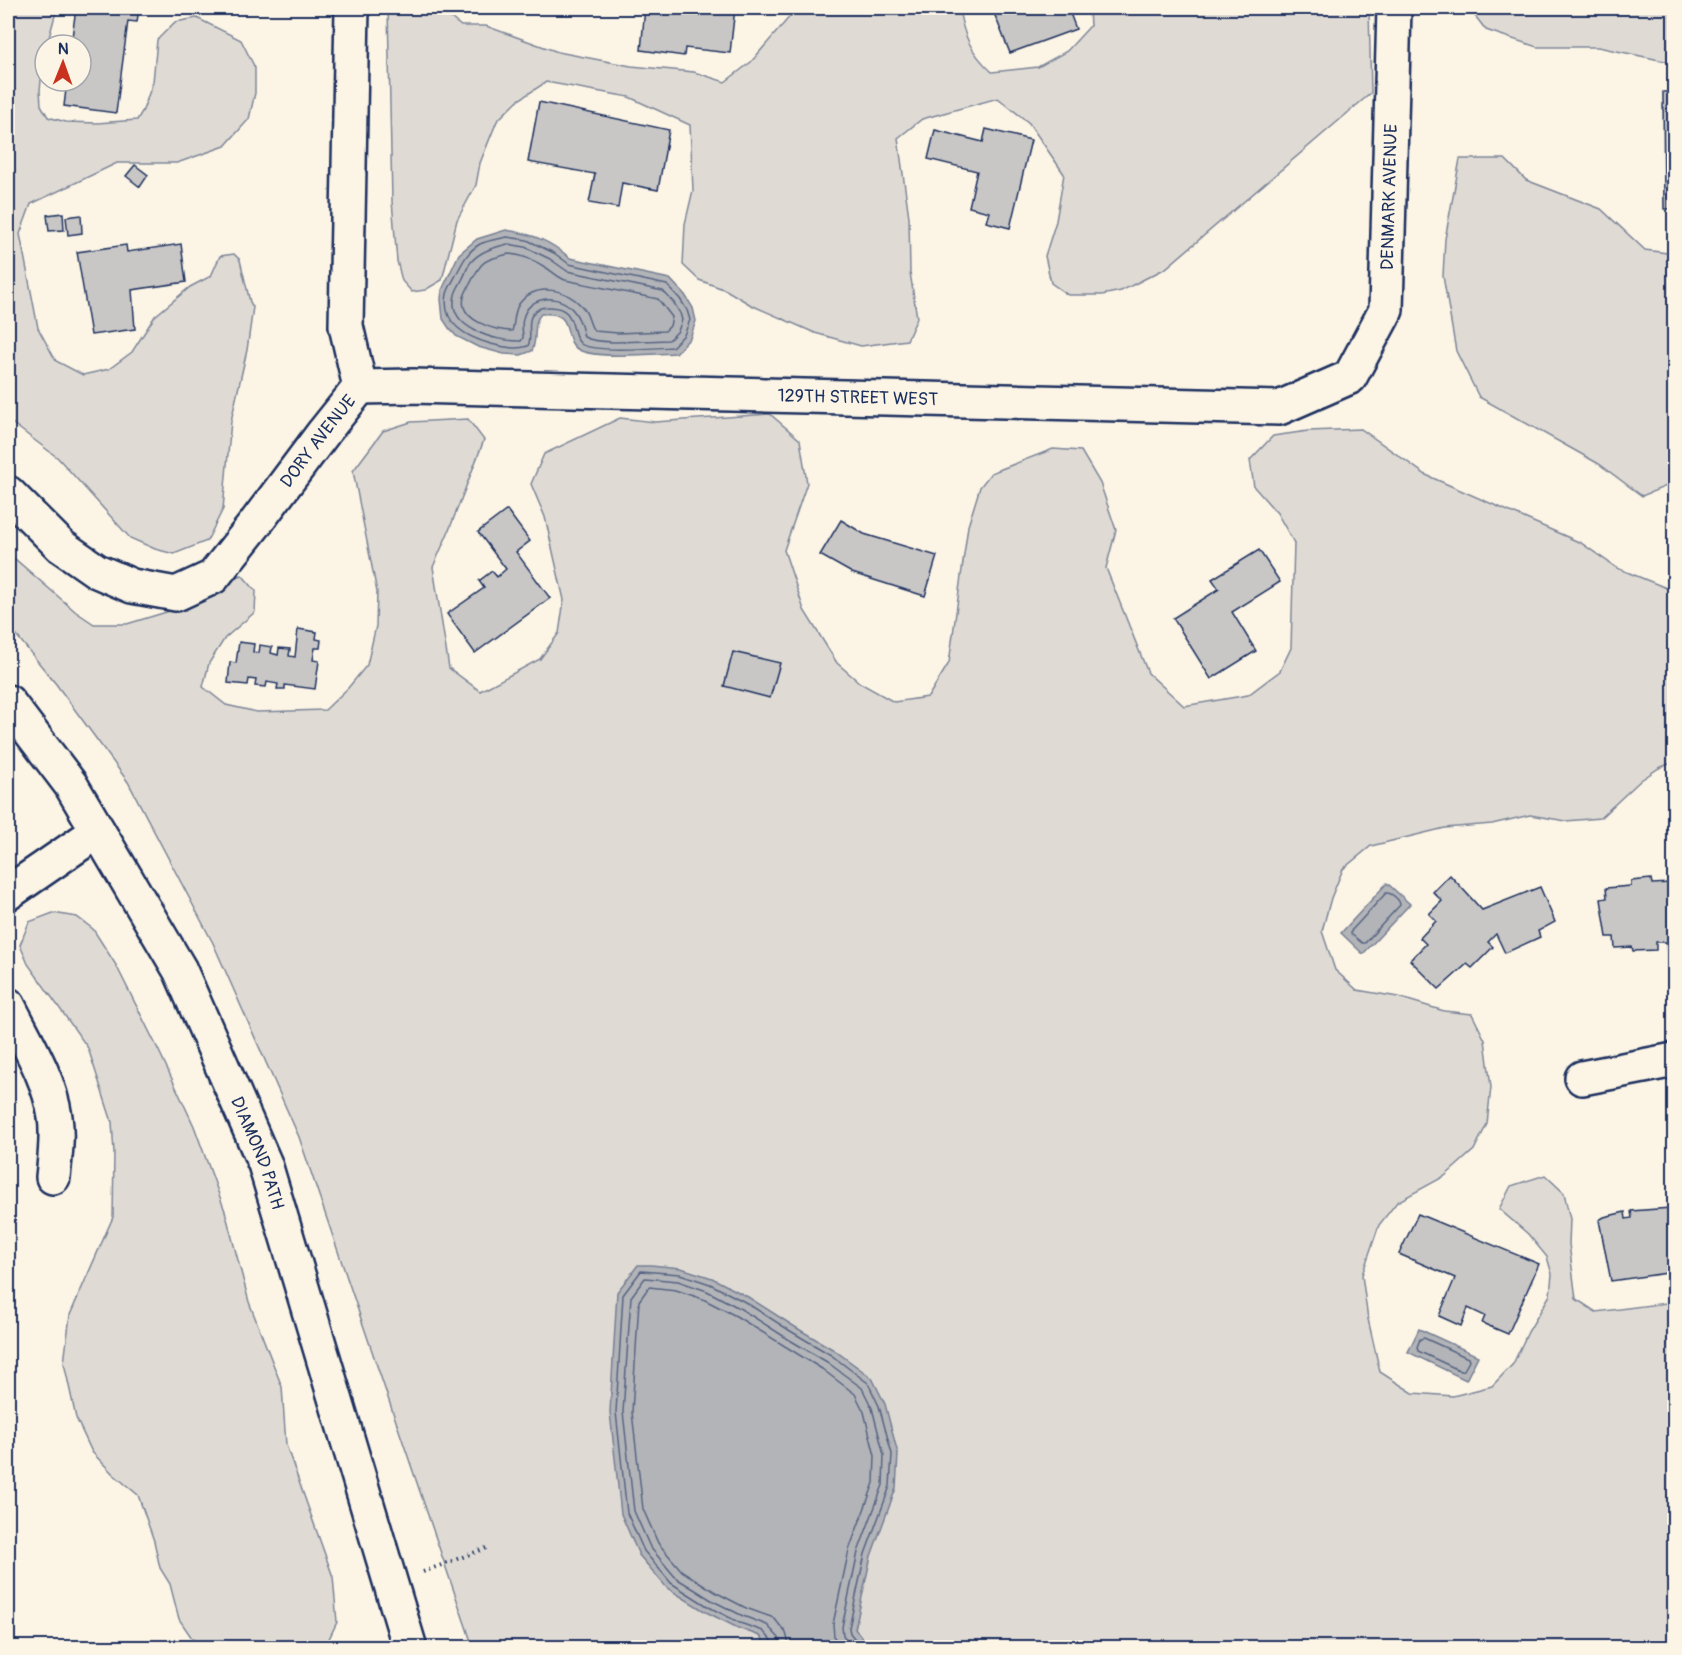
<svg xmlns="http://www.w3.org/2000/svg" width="1682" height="1655" viewBox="0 0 1682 1655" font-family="Pangolin,sans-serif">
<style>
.green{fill:#dfdbd4;stroke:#7d8599;stroke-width:1.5}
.water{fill:#b2b4b8;stroke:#767f94;stroke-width:1.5}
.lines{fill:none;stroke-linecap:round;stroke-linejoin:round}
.shore{stroke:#576482;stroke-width:1.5}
.building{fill:#c8c7c6;stroke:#1b2f5e;stroke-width:1.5}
.minor-casing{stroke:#1b2f5e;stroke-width:38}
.path{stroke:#1b2f5e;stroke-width:4;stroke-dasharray:1.5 4.5;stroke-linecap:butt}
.minor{stroke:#fcf5e5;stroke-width:33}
.labels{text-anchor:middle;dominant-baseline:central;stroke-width:4.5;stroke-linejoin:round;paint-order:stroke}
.street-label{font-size:18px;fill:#1b2f5e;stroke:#fcf5e5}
</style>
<rect width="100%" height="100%" fill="#fcf5e5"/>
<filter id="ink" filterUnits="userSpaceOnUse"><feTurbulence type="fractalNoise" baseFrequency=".0167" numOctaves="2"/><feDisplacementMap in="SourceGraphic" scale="12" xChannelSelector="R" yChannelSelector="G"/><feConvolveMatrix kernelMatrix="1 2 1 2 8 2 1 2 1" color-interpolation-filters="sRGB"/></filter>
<g filter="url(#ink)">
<g class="green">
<polygon points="8,8 57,8 47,45 45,45 40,90 41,105 48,117 66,122 97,123 137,120 143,110 153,82 157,40 175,22 197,18 241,40 255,68 255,93 249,119 225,146 177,163 117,163 31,204 20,234 38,328 56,361 83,375 109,369 132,352 155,316 190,287 211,276 220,256 234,254 240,260 250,302 253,307 247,350 231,421 223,509 207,541 174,554 155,549 130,538 58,458 8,420"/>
<path d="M388 8H438L461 26H486L558 52 631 66 694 72 725 82 751 62 797 8H959C963 35 971 53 992 72L1038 67 1067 51 1090 26 1089 8H1369L1371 93 1166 268 1121 291 1102 295H1068L1051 283 1045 256 1056 221 1064 174 1029 123 998 98 922 119 898 138 909 217 910 272 917 318 907 340 861 346 815 333 751 305 726 290 699 280 683 265 685 224 693 190 690 125 629 97 546 82 517 101 497 121 480 163 476 185 457 220 442 280 425 290 412 292 402 281 397 261 392 201Z"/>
<polygon points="1469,8 1674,8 1674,63 1598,47 1537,47 1486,30"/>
<polygon points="1460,159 1505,159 1526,180 1601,209 1645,250 1674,254 1674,483 1642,496 1599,464 1479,397 1456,351 1443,276 1445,239"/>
<polygon points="770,414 800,440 807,483 784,550 804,610 837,663 860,683 894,702 928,697 949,663 968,526 980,487 991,473 1053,449 1081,451 1100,483 1116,530 1106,568 1148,673 1184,706 1248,695 1280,671 1291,648 1294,543 1277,513 1254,487 1250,460 1273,436 1308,431 1361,429 1426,475 1581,543 1617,568 1674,591 1674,762 1659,768 1641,780 1600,818 1566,821 1530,815 1492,824 1445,828 1371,846 1343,869 1331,898 1322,931 1335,970 1357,990 1398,997 1444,1011 1472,1014 1485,1040 1491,1087 1487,1124 1474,1150 1445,1176 1397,1202 1379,1225 1362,1275 1368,1319 1380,1372 1413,1393 1453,1396 1492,1386 1513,1364 1528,1332 1550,1295 1552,1274 1547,1257 1528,1234 1499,1209 1511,1186 1545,1175 1564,1193 1570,1219 1569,1244 1576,1299 1596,1312 1674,1302 1674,1647 473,1647 299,1137 213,943 128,782 56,684 8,625 8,553 76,612 94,624 127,624 206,600 218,587 242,575 256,591 255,612 225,638 209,663 203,687 226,705 257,712 325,710 348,688 367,665 376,626 377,592 353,471 383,431 411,422 468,419 484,440 448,533 433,567 449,668 480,691 540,659 559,633 564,600 545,517 531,484 544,454 620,418 655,422"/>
<polygon points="53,913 77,917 93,929 116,965 159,1051 194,1126 225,1211 249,1302 282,1387 286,1445 333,1577 337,1622 326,1645 323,1647 198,1647 179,1619 170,1584 160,1568 154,1541 138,1495 113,1474 92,1452 76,1418 64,1363 70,1315 113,1217 114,1153 112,1122 88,1048 28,964 20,945 29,922"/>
</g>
<g class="water">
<path d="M506 230C533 234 550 241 570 258L670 279 685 295 693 308 696 321 690 338 676 353C654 354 597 359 579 350 560 340 578 310 541 314 532 323 538 337 532 351L521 355 504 354 478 347 456 336 449 328 443 319 441 299 442 290 459 254 477 239Z"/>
<polygon points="1387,883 1410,904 1363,954 1341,933"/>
<polygon points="638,1265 651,1265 681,1268 712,1278 748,1297 795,1327 834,1350 872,1378 885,1404 898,1454 896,1488 871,1556 855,1629 870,1647 768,1647 760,1636 738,1628 706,1612 667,1588 639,1555 621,1514 610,1412 617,1292"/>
<polygon points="1419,1329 1478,1356 1466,1380 1408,1352"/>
</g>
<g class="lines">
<g class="shore">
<path d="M507 237 527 240 554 253 569 264 667 285 680 299 687 310 690 320 684 335 672 347C655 348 594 353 581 344 569 335 579 305 547 307 541 307 536 309 532 315 526 324 533 336 528 346 515 350 504 347 491 344 466 337 441 324 447 294 449 286 454 280 457 273 463 261 468 251 480 244 488 240 499 239 507 237Z"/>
<path d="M508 244 525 247 550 259 567 271 663 291 674 303 680 313 682 320 678 331 669 340C649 340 601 346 584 337 581 325 579 315 570 307 556 293 527 297 523 319 521 325 523 332 523 338L521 341C496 342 446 328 455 295 456 289 461 283 463 278 466 273 467 266 471 262 480 251 495 247 508 244Z"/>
<path d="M509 254C521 255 534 260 545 267 552 271 557 277 565 280L658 299 672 317 670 326 665 331 618 333 594 331C589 324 589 316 584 309 569 289 536 281 519 304 513 313 515 323 512 331 495 331 458 320 464 297 465 293 468 288 470 284 482 261 482 260 509 254Z"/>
<path d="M1386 893C1391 892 1400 900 1400 905L1365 943H1362L1351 934V931Z"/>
<polygon points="1424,1338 1468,1358 1469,1361 1464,1370 1461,1371 1418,1351 1417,1347 1420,1339"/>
<polyline points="774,1648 772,1641 763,1631 740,1623 709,1607 671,1583 644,1551 627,1513 616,1412 623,1295 641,1271 680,1274 710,1284 745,1302 792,1332 831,1355 868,1383 879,1406 892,1454 890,1486 865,1554 849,1628 850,1633 862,1648"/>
<polyline points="781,1648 779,1638 767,1625 743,1616 713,1601 676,1578 650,1547 634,1511 623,1412 631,1297 645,1278 678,1281 707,1291 741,1309 788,1339 827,1362 862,1388 872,1408 884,1455 883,1485 858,1552 842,1627 843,1635 852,1648"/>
<polyline points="790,1648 786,1633 774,1618 746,1608 717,1593 682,1571 658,1543 643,1509 632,1412 639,1301 649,1287 676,1290 703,1299 736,1316 822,1369 855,1394 864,1412 875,1456 874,1483 849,1550 833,1624 834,1637 841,1648"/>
</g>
</g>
<g class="building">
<polygon points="76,8 139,8 137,22 128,21 116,113 64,106 67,81 81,81 81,45 71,45"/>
<polygon points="645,8 735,8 730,53 685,48 684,56 641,50"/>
<polygon points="992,8 1068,8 1076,29 1010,53"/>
<polygon points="1663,92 1674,92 1674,209 1664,209"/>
<polygon points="539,102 669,130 658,190 622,183 618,208 589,203 595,174 528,162"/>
<polygon points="986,129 1031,140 1010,228 986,222 989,212 969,207 977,171 928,159 935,130 983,142"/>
<polygon points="135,165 148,175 140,187 126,176"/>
<polygon points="63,213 64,230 49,231 47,215"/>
<polygon points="81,215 82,233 68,235 66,217"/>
<polygon points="181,244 186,282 132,290 135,329 91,335 77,252 126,245 127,252"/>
<polygon points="507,510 530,541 516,552 550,598 475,653 447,614 484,588 479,581 492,571 497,577 506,569 478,532"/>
<polygon points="841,520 864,534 937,556 925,596 852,573 820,555"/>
<polygon points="1259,550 1280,582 1232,612 1256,651 1211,679 1173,618 1219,589 1212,579"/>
<polygon points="298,629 317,632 316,639 321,640 320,648 315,648 313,660 319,661 315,689 285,685 285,689 277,689 278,684 267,682 266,687 255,686 256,680 249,679 248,685 228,683 230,662 236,663 239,642 254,644 253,652 259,653 260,645 272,647 271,653 278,655 279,648 290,649 289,656 295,657"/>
<polygon points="733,652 780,663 770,698 724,686"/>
<polygon points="1450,875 1482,910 1540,887 1555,922 1538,931 1540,937 1505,953 1496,934 1488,942 1493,947 1472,968 1467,964 1439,989 1410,960 1426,944 1420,938 1436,921 1429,914 1442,901 1433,892"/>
<polygon points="1651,879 1652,884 1670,883 1672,905 1674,905 1674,958 1667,959 1666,942 1656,942 1656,950 1633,951 1632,947 1615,948 1614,937 1607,937 1601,899 1607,898 1606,888 1631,886 1631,881"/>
<polygon points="1674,1202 1674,1272 1611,1281 1599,1220 1604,1217 1625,1212 1626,1219 1632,1218 1631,1211 1671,1208"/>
<polygon points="1418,1214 1539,1264 1508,1334 1482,1323 1485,1316 1468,1308 1461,1326 1439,1316 1455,1278 1399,1254"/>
</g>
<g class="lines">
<g class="minor-casing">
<g id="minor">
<path id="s1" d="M360 387 413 386 1279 408 1350 377 1386 310 1394 8"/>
<path id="s2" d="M8 493 61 546 97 571 132 586 176 594 213 577 255 524 324 432 360 387 346 326 352 8"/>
<path id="s3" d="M8 702 71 785 180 970 265 1164 410 1648"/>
<polyline points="8,893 98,831"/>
<path d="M8 1005C26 1041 49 1077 55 1117 58 1137 55 1157 53 1177"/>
<polyline points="1582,1078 1674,1060"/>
</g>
</g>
<polyline class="path" points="423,1572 489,1547"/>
<use href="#minor" class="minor"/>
</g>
</g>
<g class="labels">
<g class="street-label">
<text stroke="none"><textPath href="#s1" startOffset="1186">DENMARK AVENUE</textPath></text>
<text stroke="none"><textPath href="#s1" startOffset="498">129TH STREET WEST</textPath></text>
<text stroke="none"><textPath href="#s2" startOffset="414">DORY AVENUE</textPath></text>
<text stroke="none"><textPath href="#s3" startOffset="518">DIAMOND PATH</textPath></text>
</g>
</g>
<rect width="1682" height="1655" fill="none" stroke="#fcf5e5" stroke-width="30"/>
<rect x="15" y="15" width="1652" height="1625" fill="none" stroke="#1b2f5e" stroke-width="2" filter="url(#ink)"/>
<g transform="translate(63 63) rotate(1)"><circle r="28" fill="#fcf5e5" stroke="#a2a6af" stroke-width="1.5"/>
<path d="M0-4.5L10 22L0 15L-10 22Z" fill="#c8321e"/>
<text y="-9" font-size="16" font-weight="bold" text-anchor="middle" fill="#1b2f5e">N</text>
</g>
</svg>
